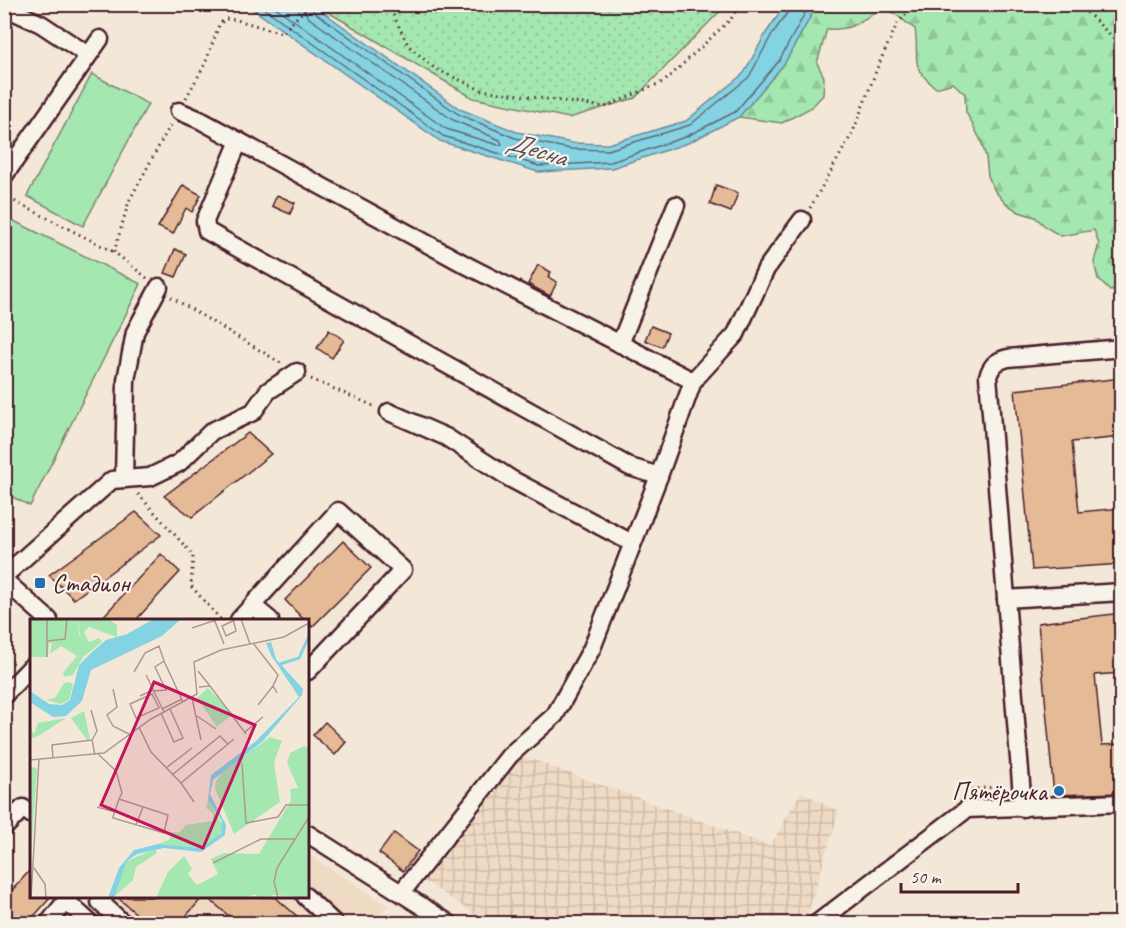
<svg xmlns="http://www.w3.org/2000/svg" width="1126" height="928" viewBox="0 0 1126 928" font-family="Caveat,sans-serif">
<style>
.built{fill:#efdac4}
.industrial{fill:url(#industrial-grid)}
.forest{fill:url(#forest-firs);stroke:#78836e;stroke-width:1.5}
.park{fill:url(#park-dots);stroke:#78836e;stroke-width:1.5}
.pitch{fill:#a5e7b0;stroke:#78836e;stroke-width:1.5}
.water{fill:#84d3e3;stroke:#6d8b99;stroke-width:1.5}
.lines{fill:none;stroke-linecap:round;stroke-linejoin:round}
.shore{stroke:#616775;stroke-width:1.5}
.building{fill:#e5ba96;stroke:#4a1f2b;stroke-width:1.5}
.minor-casing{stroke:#4a1f2b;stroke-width:21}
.path{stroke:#4a1f2b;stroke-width:3;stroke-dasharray:1.5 4.5;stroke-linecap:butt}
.minor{stroke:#f7f3e8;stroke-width:16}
.poi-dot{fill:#1f6fb2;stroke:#f7f3e8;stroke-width:2}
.labels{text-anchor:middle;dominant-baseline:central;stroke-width:4.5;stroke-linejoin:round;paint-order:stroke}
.poi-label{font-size:26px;fill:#4a1f2b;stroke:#f7f3e8;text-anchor:start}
.water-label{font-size:27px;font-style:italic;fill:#584c59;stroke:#f7f3e8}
.inset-river{fill:none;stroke:#84d3e3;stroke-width:3}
.inset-road{fill:none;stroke:#af9893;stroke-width:1.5}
.view{fill:#c2185b;fill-opacity:0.15;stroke:#c2185b;stroke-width:3}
.inset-edge{fill:none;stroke:#4a1f2b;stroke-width:3}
</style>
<defs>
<pattern id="industrial-grid" width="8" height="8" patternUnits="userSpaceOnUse" patternTransform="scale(1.5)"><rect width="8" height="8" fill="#efdac4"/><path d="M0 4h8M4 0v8" fill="none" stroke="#cebba9"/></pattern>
<pattern id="forest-firs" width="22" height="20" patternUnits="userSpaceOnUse" patternTransform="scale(1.5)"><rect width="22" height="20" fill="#a5e7b0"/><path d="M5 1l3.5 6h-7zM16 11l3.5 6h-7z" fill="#90c698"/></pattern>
<pattern id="park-dots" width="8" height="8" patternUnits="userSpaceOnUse" patternTransform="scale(1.5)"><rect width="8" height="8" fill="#a5e7b0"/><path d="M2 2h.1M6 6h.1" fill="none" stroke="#90c698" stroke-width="1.8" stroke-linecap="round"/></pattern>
</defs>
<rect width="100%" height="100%" fill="#f3e8d8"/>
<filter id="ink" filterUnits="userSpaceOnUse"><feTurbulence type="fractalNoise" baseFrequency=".0167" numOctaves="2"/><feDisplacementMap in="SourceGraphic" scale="12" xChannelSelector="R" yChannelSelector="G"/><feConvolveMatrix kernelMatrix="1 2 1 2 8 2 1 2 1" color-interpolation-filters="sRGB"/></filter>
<g filter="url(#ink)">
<polygon class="built" points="308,854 388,906 372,924 106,923 88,908 98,897 308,896"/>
<polygon class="industrial" points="520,755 770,846 801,792 839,811 805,923 488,923 423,880"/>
<path class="forest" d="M817 5H1121V290L1110 291 1098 279 1094 262 1099 244 1094 230 1061 236 1047 228 1035 217 1019 212 1005 203 995 191 988 176 986 157 981 141 966 112 965 94 953 83 936 88C908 65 920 61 915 29L887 8C860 16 860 31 827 29L817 63 824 77 823 95 812 107 782 123 739 117 784 64Z"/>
<polygon class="park" points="316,5 726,5 635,98 569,118 473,98"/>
<g class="pitch">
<polygon points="92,74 148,104 83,226 27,196"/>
<polygon points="4,216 141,284 30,506 5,493"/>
</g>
<polygon class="water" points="247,5 313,5 460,109 517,132 572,143 608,144 686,121 744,73 766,33 785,5 817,5 784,64 739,117 688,143 612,168 538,172 440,141"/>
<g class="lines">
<g class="shore">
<polyline points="258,4 443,136 539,166 611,162 685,137 735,112 779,61 810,4"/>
<polyline points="271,4 446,129 498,145 502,144 500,140 453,120 309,18 305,12 303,4"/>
<polyline points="311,4 314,12 458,114 515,138 571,149 608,150 690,125 749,77 771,36 789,10 790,4"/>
<polygon points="525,147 547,152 549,156 539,158 523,153 521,150"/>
</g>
</g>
<g class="building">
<polygon points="183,185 201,195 192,212 186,208 173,234 158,227"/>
<polygon points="716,185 738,193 731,212 710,204"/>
<polygon points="277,195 295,203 290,214 272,206"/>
<polygon points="175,249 186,254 176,277 165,273"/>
<polygon points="538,265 551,272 548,277 557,282 550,296 528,284"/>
<polygon points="651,326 668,333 662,347 645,340"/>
<polygon points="329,330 344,340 332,358 317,348"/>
<polygon points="1122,378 1122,437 1072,442 1079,512 1122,508 1122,564 1032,570 1015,390"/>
<polygon points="248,433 271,454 192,517 164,496"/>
<polygon points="136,512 161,535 74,599 49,575"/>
<polygon points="343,541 371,568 312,627 308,621 305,621 285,600"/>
<polygon points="161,554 180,572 135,621 99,621"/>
<polygon points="1122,613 1122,673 1095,675 1102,745 1122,744 1122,793 1054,795 1038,623"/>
<polygon points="325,722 346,742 335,755 313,735"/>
<polygon points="394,833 418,851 403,871 379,853"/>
<polygon points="32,868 32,897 51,897 27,924 4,924 4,899"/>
<polygon points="117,897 203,897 179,924 148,924"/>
<polygon points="207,897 275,897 306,924 238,924"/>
</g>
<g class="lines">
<g class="minor-casing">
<g id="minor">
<polyline points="4,7 41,24 88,55"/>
<polyline points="179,111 200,120 468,266 693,381"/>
<polyline points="239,141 205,221 207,231 630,467 659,476"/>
<polyline points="4,176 100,39"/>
<polyline points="620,344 676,205"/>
<polyline points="389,412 446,437 511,479 632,543"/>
<polyline points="124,479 126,380 135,332 159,287"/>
<polyline points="4,576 112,480 150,477 179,463 212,431 253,412 268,391 297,372"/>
<polyline points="4,580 49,620"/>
<polyline points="1006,599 1122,592"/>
<polyline points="253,606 270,620"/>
<polyline points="239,620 338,511 403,570 308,671"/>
<polyline points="4,695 32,666"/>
<path d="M1023 808 988 376C992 365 996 361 1008 358L1122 348"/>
<polyline points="4,828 23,808 32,815"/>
<polyline points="308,834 450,924"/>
<polyline points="402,892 510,755 555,715 592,648 659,476 693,381 736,334 766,269 802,220"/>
<polyline points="71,896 66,901 91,924"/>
<polyline points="105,896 100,902 124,924"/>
<polyline points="305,896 335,924"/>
<polyline points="48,924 66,901 68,896"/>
<polyline points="816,924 967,809 1122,803"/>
</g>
</g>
<g class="path">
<polyline points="388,4 408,45 434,68 481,90 605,107 665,81 731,19 740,4"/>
<polyline points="1078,4 1122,46"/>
<polyline points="186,98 205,64 219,25 225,19 237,20 282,33 310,4"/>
<polyline points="4,196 114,252"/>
<polyline points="810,208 853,132 878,66 897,24 916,4"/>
<polyline points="147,278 114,252 129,201 171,124"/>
<polyline points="171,297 281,363"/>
<polyline points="311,379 376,407"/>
<polyline points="138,494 193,555 191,586 221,620"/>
<polyline points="965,796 965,790 1006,786"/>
</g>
<use href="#minor" class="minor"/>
</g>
</g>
<g class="poi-dot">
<rect x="34" y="577" width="12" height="12" rx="3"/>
<circle cx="1059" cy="791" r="6"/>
</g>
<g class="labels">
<g class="poi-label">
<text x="52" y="583">Стадион</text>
<text x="1047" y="791" text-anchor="end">Пятёрочка</text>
</g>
<g class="water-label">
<text transform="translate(537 149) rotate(17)">Десна</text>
</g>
</g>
<g transform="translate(30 619)">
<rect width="279" height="279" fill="#f3e8d8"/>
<path d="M0 147 7 150 0 250Z" fill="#a5e7b0"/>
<path d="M48 0H78L87 6V18L59 8 54 13 59 23 69 19 72 23 53 38 43 56 35 58 33 54 47 37 31 27 20 35 22 23 39 22 45 26 50 15ZM40 63 43 66 39 81 31 85 16 81 25 79 34 64ZM54 92 60 120 57 121 41 99ZM36 99 10 116 0 120V108L4 115 8 104ZM274 127 279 129V279L244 276 229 279 224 275 217 279H126L138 253 154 237 162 250 158 255 167 266 188 255 181 240 194 234 229 235 261 181 260 170 268 169 257 144 260 134ZM178 181 194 208 186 220 172 229 128 225 139 221 142 213 149 214 156 206 183 202V194L176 189ZM125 230 127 234 106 248 103 261 84 278 97 242Z" fill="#a5e7b0"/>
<path d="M0 0H48L50 26 19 24 18 38H0ZM240 118 252 122 244 143 250 183 204 215 185 170 186 162 192 153Z" fill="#a5e7b0"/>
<path d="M178 69 203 95 187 108 167 79Z" fill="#a5e7b0"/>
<path d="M124 0H151L132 17 61 51 52 82 36 97 23 98 0 83V72L19 85 32 86 40 81 49 46 62 33 76 21 97 15ZM241 23 246 40 273 70 272 76 233 122 183 161 180 175 196 206 195 216 171 233 134 229 107 235 97 242 84 279H78L89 249 104 231 128 225 172 229 191 214 192 202 178 181 181 156 226 122 269 78 241 36 236 24Z" fill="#84d3e3"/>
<path class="inset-river" d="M250 45 269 39 279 17"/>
<path class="inset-road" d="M184 0 194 25M203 0 206 12 196 17 192 7 203 2M211 0 220 25M162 9 189 0M17 22 35 20 37 0M223 24 248 56 243 67 247 74M17 38V0M168 52 180 67M104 53 115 34 129 27 134 42M116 56 124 72 136 71 125 48 134 42 153 83M169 68 180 67 216 115M83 70 87 88 77 96 83 107 99 115M122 75 129 89 106 99 100 85ZM110 77 123 71 134 93M162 79 171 121M228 86 243 67M132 90 152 80M61 91 67 112 62 121 65 136M131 94 144 123 153 119 140 90M167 97 186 110M109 108 121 133 151 164 164 183M215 113 233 98M68 135 86 152 92 174 89 180 83 198V199L134 214 138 196 89 180M23 139 22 126 62 121M0 141 74 134 121 100 167 75 164 43 191 31 254 18 279 4M212 144 216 204 248 198 256 186H279M136 149 162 129M142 156 190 117 198 125M151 164 204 120M67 188 85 193M106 206 113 188M183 244 231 220H264M4 249 15 265 16 279M1 279 9 140M248 279 244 263 247 249 279 198"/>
<path class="view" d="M124 63 225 106 173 229 71 186Z"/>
<rect width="279" height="279" class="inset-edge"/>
</g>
<rect width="1126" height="928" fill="none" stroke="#f7f3e8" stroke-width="24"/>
<rect x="12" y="12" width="1102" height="904" fill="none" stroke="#4a1f2b" stroke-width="2" filter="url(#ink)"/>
<path d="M901 883v9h117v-9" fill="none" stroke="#4a1f2b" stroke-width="3"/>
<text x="910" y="883" font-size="18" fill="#4a1f2b" stroke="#f7f3e8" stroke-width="4.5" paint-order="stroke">50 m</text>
</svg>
